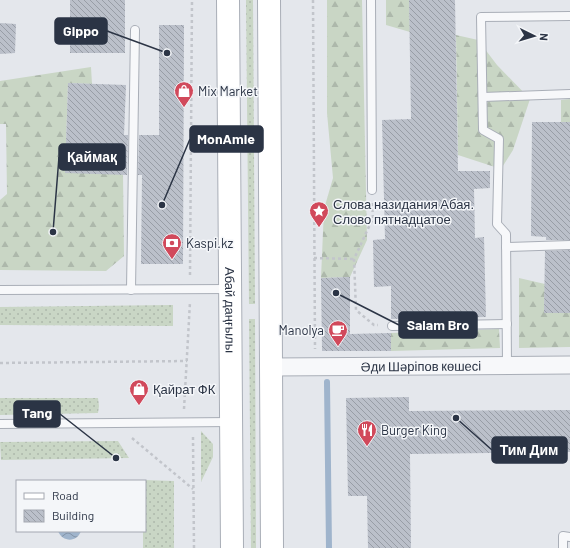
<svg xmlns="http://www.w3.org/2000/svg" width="570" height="548" viewBox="0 0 570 548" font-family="Barlow,sans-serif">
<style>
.grass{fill:url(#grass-dots)}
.forest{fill:url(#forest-firs)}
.water{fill:url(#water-waves)}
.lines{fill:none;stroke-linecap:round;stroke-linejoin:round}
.stream{stroke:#9fb4cc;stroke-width:6}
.building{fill:url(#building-back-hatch)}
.service-casing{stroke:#a9aeb7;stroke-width:10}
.minor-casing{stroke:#a9aeb7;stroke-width:19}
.secondary-casing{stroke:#a9aeb7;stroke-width:24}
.path{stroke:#c2c5cb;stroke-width:2.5;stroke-dasharray:3 3;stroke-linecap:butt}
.service{stroke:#f7f8fa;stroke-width:8}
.minor{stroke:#f7f8fa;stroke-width:17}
.secondary{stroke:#fff;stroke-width:22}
.labels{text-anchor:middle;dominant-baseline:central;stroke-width:3;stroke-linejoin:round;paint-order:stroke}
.poi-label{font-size:13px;fill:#2b3445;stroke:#f4f6f9;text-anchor:start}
.street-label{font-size:13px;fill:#2b3445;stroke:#f4f6f9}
.leader{fill:none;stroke:#2b3445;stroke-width:1.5}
.callout-dot{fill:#2b3445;stroke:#f4f6f9;stroke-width:1.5}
.callout{fill:#2b3445;stroke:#2b3445;stroke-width:1.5}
.callout-label{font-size:14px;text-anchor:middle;font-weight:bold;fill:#fff}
</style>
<defs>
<pattern id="grass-dots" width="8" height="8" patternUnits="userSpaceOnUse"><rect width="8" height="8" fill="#c9d6c5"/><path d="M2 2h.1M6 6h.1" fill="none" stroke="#adb8ab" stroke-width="1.8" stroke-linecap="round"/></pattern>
<pattern id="forest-firs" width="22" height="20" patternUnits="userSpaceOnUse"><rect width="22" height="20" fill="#c9d6c5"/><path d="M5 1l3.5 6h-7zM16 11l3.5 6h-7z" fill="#adb8ab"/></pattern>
<pattern id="water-waves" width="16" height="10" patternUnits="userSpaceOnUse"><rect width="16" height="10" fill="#9fb4cc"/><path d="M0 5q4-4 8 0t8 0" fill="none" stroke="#8293a7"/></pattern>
<pattern id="building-back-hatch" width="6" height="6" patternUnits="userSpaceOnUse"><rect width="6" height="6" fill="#bbc0ca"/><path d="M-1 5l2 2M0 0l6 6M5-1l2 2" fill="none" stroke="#989da6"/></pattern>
</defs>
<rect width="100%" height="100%" fill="#e4e7ec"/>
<g class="grass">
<polygon points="246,0 253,0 255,304 249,304"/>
<polygon points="173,305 173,326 0,325 0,307"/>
<polygon points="249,319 255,319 256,548 251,548"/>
<polygon points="0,398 98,398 99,406 98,413 0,415"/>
<polygon points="201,431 213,444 213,457 201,482"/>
<polygon points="118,441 129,458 1,460 0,442"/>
<polygon points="144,480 174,481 174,548 143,548 143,531 145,531 145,481 144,481"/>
</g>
<g class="forest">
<polygon points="327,0 362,0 367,240 350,277 321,278 324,209 333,178 327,113"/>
<polygon points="386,0 409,0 410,32 386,25"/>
<polygon points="456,35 478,40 497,65 530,99 513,150 501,169 458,155"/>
<polygon points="91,67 92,84 68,83 65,172 123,174 124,256 106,271 0,270 0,200 7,194 6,124 0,124 0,81"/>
<polygon points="570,99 570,122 561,122 561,100"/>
<polygon points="519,278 545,284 544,312 570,313 570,347 519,348"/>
<polygon points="499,329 500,348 391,351 391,333"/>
</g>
<path class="water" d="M58 531H81C77 543 62 542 58 531Z"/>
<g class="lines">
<polyline class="stream" points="327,382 329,548"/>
</g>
<g class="building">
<rect x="70" y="0" width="55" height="53"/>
<polygon points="409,0 455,0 458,171 490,171 490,188 474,189 475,238 484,237 486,317 391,319 391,286 374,287 373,240 385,239 382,120 411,119"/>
<polygon points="0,23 16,24 15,53 0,54"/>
<polygon points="159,25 184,25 183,264 141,264 142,175 138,175 139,135 159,135"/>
<polygon points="68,83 126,85 124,135 128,135 127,175 65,173"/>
<polygon points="532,122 570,122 570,240 546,240 546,237 531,236"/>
<polygon points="570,250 570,313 544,313 545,251"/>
<polygon points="350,277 350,334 391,333 391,351 322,351 321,278"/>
<polygon points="409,397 409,411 570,410 570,452 410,454 411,548 368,548 367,496 348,496 346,398"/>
</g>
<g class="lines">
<g class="service-casing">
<g id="service">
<polyline points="371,0 372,190"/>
<polyline points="483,97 570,94"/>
<polyline points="506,247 570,245"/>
<polyline points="0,290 230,289"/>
<polyline points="131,290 135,30"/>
<polyline points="392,326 507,324"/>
<polyline points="507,365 506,234 497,224 499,139 483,130 481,17 570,16"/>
<polyline points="0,424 231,422"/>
<polyline points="563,548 563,536 570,537"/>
</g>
</g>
<g class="minor-casing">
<g id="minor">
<path id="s1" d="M272 367 570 365"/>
</g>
</g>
<g class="secondary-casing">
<g id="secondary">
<path id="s2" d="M228 0 232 548"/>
<polyline points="269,0 272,548"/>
</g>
</g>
<g class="path">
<polyline points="313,0 315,349"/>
<polyline points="372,203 373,218 354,259 356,310 374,325 378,325"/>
<polyline points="314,258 354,259"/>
<polyline points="190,275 192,0"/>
<polyline points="0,363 187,361"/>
<polyline points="184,409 190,302"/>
<polyline points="193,437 194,548"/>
<polyline points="132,438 193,489"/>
</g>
<use href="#service" class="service"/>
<use href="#minor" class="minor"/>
<use href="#secondary" class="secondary"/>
</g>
<defs>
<g id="shop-pin" transform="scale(1)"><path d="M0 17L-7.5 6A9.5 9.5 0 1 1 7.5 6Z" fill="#d1495b" stroke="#f4f6f9"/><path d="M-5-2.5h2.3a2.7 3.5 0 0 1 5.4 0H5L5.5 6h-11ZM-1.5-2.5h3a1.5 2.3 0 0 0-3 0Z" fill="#fff"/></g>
<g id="sight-pin" transform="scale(1)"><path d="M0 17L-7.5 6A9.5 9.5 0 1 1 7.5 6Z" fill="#d1495b" stroke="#f4f6f9"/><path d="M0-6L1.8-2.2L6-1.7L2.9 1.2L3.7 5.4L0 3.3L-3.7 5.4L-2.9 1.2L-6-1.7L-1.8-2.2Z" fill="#fff"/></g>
<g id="bank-pin" transform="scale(1)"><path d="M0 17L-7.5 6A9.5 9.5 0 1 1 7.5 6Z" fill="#d1495b" stroke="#f4f6f9"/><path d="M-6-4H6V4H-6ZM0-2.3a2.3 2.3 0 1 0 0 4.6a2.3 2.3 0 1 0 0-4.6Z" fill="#fff"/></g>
<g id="cafe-pin" transform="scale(1)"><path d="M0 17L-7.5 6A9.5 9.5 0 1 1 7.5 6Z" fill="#d1495b" stroke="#f4f6f9"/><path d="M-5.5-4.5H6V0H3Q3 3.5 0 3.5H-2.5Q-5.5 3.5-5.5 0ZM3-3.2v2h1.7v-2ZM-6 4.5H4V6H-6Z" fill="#fff"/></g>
<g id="restaurant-pin" transform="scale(1)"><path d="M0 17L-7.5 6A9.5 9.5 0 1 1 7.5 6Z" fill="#d1495b" stroke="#f4f6f9"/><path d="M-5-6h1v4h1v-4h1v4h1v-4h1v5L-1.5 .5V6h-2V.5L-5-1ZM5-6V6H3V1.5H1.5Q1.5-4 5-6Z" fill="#fff"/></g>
</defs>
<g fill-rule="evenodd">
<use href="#shop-pin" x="184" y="91"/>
<use href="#sight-pin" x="319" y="211"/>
<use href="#bank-pin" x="172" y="243"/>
<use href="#cafe-pin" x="338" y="330"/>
<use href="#shop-pin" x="139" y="389"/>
<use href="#restaurant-pin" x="367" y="430"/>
</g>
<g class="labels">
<g class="poi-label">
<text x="198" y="91">Mix Market</text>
<text x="333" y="204">Слова назидания Абая.<tspan x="333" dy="15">Слово пятнадцатое</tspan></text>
<text x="186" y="243">Kaspi.kz</text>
<text x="324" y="330" text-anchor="end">Manolya</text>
<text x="153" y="389">Қайрат ФК</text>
<text x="381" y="430">Burger King</text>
</g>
<g class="street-label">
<text stroke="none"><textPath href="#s2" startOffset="310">Абай даңғылы</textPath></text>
<text stroke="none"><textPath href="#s1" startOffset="149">Әди Шәріпов көшесі</textPath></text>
</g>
</g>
<path class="leader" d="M167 53L107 31M162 205L190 139M53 232L59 157M336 293L399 325M116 458L60 414M456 418L492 450"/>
<g class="callout-dot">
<circle cx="167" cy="53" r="4"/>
<circle cx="162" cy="205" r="4"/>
<circle cx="53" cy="232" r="4"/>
<circle cx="336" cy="293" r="4"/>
<circle cx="116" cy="458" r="4"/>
<circle cx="456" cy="418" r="4"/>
</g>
<g class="callout">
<rect x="55" y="18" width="52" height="26" rx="4"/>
<rect x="190" y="126" width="73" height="26" rx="4"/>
<rect x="59" y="144" width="66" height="26" rx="4"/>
<rect x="399" y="312" width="78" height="26" rx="4"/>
<rect x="14" y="401" width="46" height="26" rx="4"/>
<rect x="492" y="437" width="75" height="26" rx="4"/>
</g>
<g class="callout-label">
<text x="81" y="36">Gippo</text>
<text x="226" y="144">MonAmie</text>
<text x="92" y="162">Қаймақ</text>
<text x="438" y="330">Salam Bro</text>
<text x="37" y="418">Tang</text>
<text x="529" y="455">Тим Дим</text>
</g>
<rect x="16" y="480" width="130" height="52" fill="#f4f6f9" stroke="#a4a8b1"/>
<rect x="24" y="493" width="20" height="6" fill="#ffffff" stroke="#a4a8b1"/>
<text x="52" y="500" font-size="12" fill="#2b3445">Road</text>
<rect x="24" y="510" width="20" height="12" fill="url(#building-back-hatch)" stroke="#a4a8b1"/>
<text x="52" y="520" font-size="12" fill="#2b3445">Building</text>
<g transform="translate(534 36) rotate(95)" stroke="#f4f6f9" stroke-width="3" paint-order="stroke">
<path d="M0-3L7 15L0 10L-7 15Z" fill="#2b3445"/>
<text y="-6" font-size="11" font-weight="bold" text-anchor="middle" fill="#2b3445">N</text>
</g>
</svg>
